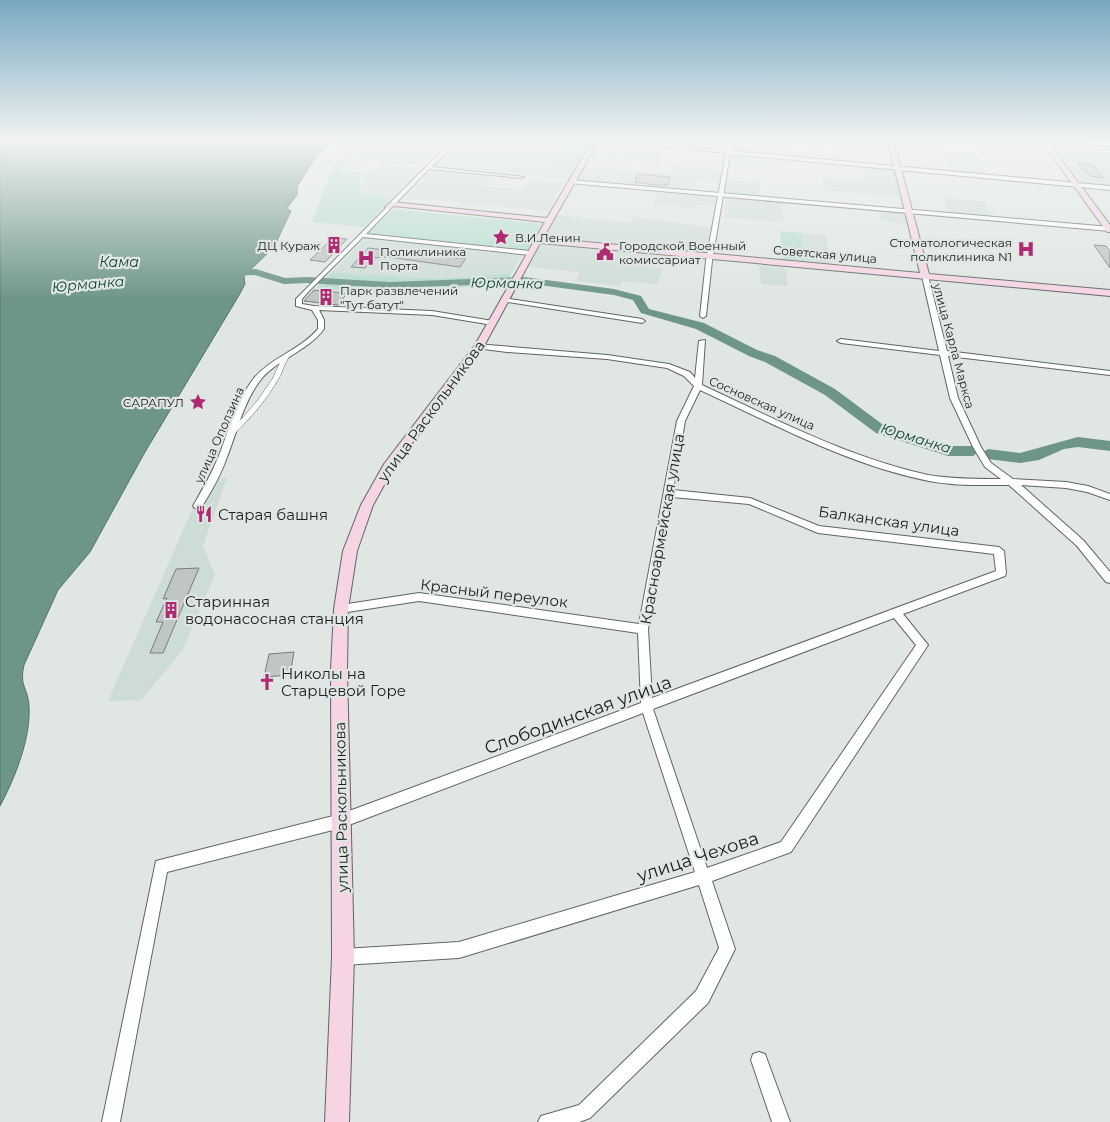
<svg xmlns="http://www.w3.org/2000/svg" width="1110" height="1122" viewBox="0 0 1110 1122" font-family="Montserrat,sans-serif">
<style>
.built{fill:#cedcd6}
.green{fill:#b7dccd}
.water{fill:#6e9686;stroke:#577368}
.lines{fill:none;stroke-linecap:round;stroke-linejoin:round}
.river{fill:#6e9686;fill-rule:evenodd}
.building{fill:#c0c6c3;stroke:#777d7a}
.pedestrian-casing{stroke:#5f6562;stroke-width:1}
.minor-casing{stroke:#5f6562;stroke-width:2}
.tertiary-casing{stroke:#5f6562;stroke-width:2}
.secondary-casing{stroke:#5f6562;stroke-width:2}
.pedestrian{fill:#fff;fill-rule:evenodd}
.minor{fill:#fff;fill-rule:evenodd}
.tertiary{fill:#fff;fill-rule:evenodd}
.secondary{fill:#f6d4e4;fill-rule:evenodd}
.labels{text-anchor:middle;dominant-baseline:central;stroke-width:4.5;stroke-linejoin:round;paint-order:stroke}
.far-poi-label{font-size:12px;fill:#202221;stroke:#e0e6e3;text-anchor:start}
.far-street-label{font-size:12px;fill:#202221;stroke:#e0e6e3}
.far-water-label{font-size:14px;font-style:italic;fill:#0a4333;stroke:#e0e6e3}
.street-label{font-size:15px;fill:#202221;stroke:#e0e6e3}
.poi-label{font-size:15px;fill:#202221;stroke:#e0e6e3;text-anchor:start}
.near-street-label{font-size:18px;fill:#202221;stroke:#e0e6e3}
</style>
<rect width="100%" height="100%" fill="#e0e6e3"/>
<g class="built">
<polygon points="359,142 448,142 424,165 344,158"/>
<polygon points="487,142 543,142 542,144 562,146 578,167 570,179 434,167 452,148 480,150"/>
<polygon points="600,142 608,142 666,148 656,163 592,156"/>
<polygon points="734,142 809,142 809,146 772,144 771,156 733,152"/>
<polygon points="812,142 888,142 891,154 831,149 830,144"/>
<polygon points="1037,142 1043,150 1012,148 1014,151 998,149 996,145 973,144 975,147 946,145 945,142"/>
<polygon points="1050,143 1110,147 1110,186 1083,183"/>
<polygon points="731,154 765,157 762,169 729,166"/>
<polygon points="946,154 980,157 989,176 952,173"/>
<polygon points="379,165 421,169 393,197 363,195 363,178"/>
<polygon points="673,165 722,171 720,183 696,181 694,192 576,181 583,167 670,174"/>
<polygon points="865,167 895,170 902,197 824,190 822,177 865,181"/>
<polygon points="434,169 491,175 484,186 521,190 531,180 563,183 547,211 406,197"/>
<polygon points="726,180 761,183 757,197 725,194"/>
<polygon points="657,192 717,197 716,206 697,205 695,208 654,205"/>
<polygon points="726,197 782,202 783,222 724,217"/>
<polygon points="943,198 984,201 993,217 950,213"/>
<polygon points="879,211 907,213 909,224 881,221"/>
<polygon points="557,215 631,223 634,217 713,228 707,254 544,238"/>
<polygon points="802,233 825,235 832,265 804,263"/>
<polygon points="366,237 523,255 512,273 486,276 391,278 332,272"/>
<polygon points="541,244 654,255 653,267 663,269 657,284 622,281 620,286 576,281 579,272 528,267"/>
<polygon points="759,265 785,268 788,286 761,284"/>
<polygon points="206,478 227,478 203,546 215,575 182,651 141,700 108,701"/>
</g>
<g class="green">
<polygon points="543,142 590,142 578,167 551,164 562,146 541,144"/>
<polygon points="337,160 343,161 340,170 366,172 359,178 362,195 392,198 365,227 312,222 333,166"/>
<polygon points="393,209 543,224 527,251 368,234"/>
<polygon points="780,231 802,233 804,263 782,261"/>
<path d="M332 272C392 279 452 280 512 273L506 284 464 287 400 295 316 288Z"/>
</g>
<path class="water" d="M0 142H331L315 158 297 187V195L287 208 291 211 274 247 244 276 245 284 238 297 145 452 90 552 58 590 24 665C19 687 28 687 29 706 31 738 15 778 0 806Z"/>
<g class="lines">
<g class="river">
<polygon points="256,269 285,278 307,277 390,282 524,277 614,289 641,296 649,309 704,323 757,350 775,356 835,389 886,427 949,446 973,446 980,451 973,456 948,456 876,433 825,395 765,362 749,356 696,329 641,313 633,300 614,295 524,283 390,288 307,283 284,284 255,275 226,276 221,273 226,270"/>
<polygon points="1078,437 1110,441 1110,451 1078,447 1064,449 1039,460 1020,463 988,459 980,454 988,449 1020,453"/>
</g>
</g>
<g class="building">
<polygon points="1078,163 1092,164 1104,178 1090,176"/>
<polygon points="637,174 670,177 668,185 655,185 635,182"/>
<polygon points="333,238 347,239 325,262 310,260"/>
<polygon points="1094,245 1106,246 1110,251 1110,268"/>
<polygon points="368,248 456,258 466,258 460,267 388,257 373,258 365,268 351,267"/>
<polygon points="314,290 345,293 343,296 345,296 338,305 304,301"/>
<polygon points="199,568 163,653 150,653 163,622 156,622 167,598 163,599 176,569"/>
<polygon points="294,652 290,675 264,677 269,654"/>
</g>
<g class="lines">
<g class="pedestrian-casing">
<path id="pedestrian" d="M286 355 289 357C284 364 283 371 279 378 267 399 251 418 234 434H230V432L258 400 273 378 281 360Z"/>
</g>
<g class="minor-casing">
<g id="minor">
<polygon points="451,142 456,142 432,167 524,177 522,178 429,169 394,205 390,205 390,203"/>
<polygon points="619,142 640,142 726,151 728,142 732,142 731,151 1110,186 1110,190 730,154 712,261 706,316 703,318 700,316 706,261 726,153"/>
<path d="M389 205 391 206V208L366 234 530 251 533 253 530 255 363 237 309 291 302 299V304L314 306 432 311 493 321 496 323 493 325 432 315 319 310 324 320V329C307 352 276 359 259 382 243 404 237 432 227 457 221 475 211 492 201 508H195L193 506C202 490 211 475 218 458 229 431 236 401 254 378 272 357 300 350 318 329V320L312 310 296 306V299Z"/>
<path d="M925 274 928 276 947 351 1110 371V375L948 356 958 398 981 447 991 463 1013 479 1066 482 1088 486 1110 494V500L1087 492 1066 488 1021 485 1083 540 1110 572V583L1106 582 1077 546 1009 485C982 485 955 486 929 481 848 465 774 424 700 390L685 421 673 490 750 498 819 526 999 547 1004 551 1006 573 1005 576 903 614 928 645 791 852 712 881 735 949 708 1003 590 1118 579 1122H538L541 1116 579 1105 696 991 719 948 699 885 459 958 343 965 338 962 335 957 338 952 343 949 459 942 695 872 643 713 341 828 167 872 120 1122H102L156 861 341 814 641 703 638 633 419 601 341 613 337 612 336 609 337 606 341 605 419 593 639 624 677 421 694 386 684 376 667 368 607 359 507 352 476 348V344L607 355 669 364 690 372 695 378 699 341 705 340 702 385C775 419 849 458 928 475 952 479 977 479 1001 479L985 467 973 447 950 398 940 355 841 343 837 341 841 339 939 351 922 276ZM672 497 749 504 818 533 994 554 996 571 652 698 648 629ZM894 618 916 645 781 842 707 868 653 709Z"/>
<polygon points="503,298 642,319 645,321 642,323 501,301 501,299"/>
<polygon points="759,1052 765,1054 790,1122 772,1122 751,1060 753,1054"/>
</g>
</g>
<g class="tertiary-casing">
<g id="tertiary">
<polygon points="1083,142 1110,142 1110,146 1085,144"/>
<polygon points="571,180 1110,227 1110,231 569,183"/>
</g>
</g>
<g class="secondary-casing">
<g id="secondary">
<polygon points="592,142 598,142 543,238 920,273 888,142 894,142 929,274 1110,290 1110,296 540,243 484,346 393,469 373,505 357,551 348,609 347,670 354,957 349,1122 325,1122 332,957 331,670 334,609 343,551 361,505 384,464 475,345 545,222 394,206 389,209 385,207 392,202 547,218"/>
<polygon points="1042,142 1048,142 1110,225 1110,232 1107,232"/>
</g>
</g>
<use href="#pedestrian" class="pedestrian"/>
<use href="#minor" class="minor"/>
<use href="#tertiary" class="tertiary"/>
<use href="#secondary" class="secondary"/>
</g>
<linearGradient id="sky" x2="0" y2="1"><stop stop-color="#77a8c1"/><stop offset="0.47" stop-color="#f1f4f2"/><stop offset="1" stop-color="#f1f4f2" stop-opacity="0"/></linearGradient>
<rect width="1110" height="300" fill="url(#sky)"/>
<defs>
<g id="sight-bare" transform="scale(1.35)"><path d="M0-6L1.8-2.2L6-1.7L2.9 1.2L3.7 5.4L0 3.3L-3.7 5.4L-2.9 1.2L-6-1.7L-1.8-2.2Z" fill="#af2a71" stroke="#e0e6e3" stroke-width="2.5" paint-order="stroke"/></g>
<g id="building-bare" transform="scale(1.35)"><path d="M-4-6H4V6H1V3H-1V6H-4ZM-2.5-4.3h1.7v1.8h-1.7ZM.8-4.3h1.7v1.8H.8ZM-2.5-1h1.7V.8h-1.7ZM.8-1h1.7V.8H.8Z" fill="#af2a71" stroke="#e0e6e3" stroke-width="2.5" paint-order="stroke"/></g>
<g id="hospital-bare" transform="scale(1.35)"><path d="M-5-5h3v3.5h4V-5h3V5h-3V1.5h-4V5h-3Z" fill="#af2a71" stroke="#e0e6e3" stroke-width="2.5" paint-order="stroke"/></g>
<g id="civic-bare" transform="scale(1.35)"><path d="M-.6-6.5H3V-4.5H.6V-3L4-1V1h2V6H-6V1h2V-1L-.6-3ZM-1.2 2.5V6h2.4V2.5Z" fill="#af2a71" stroke="#e0e6e3" stroke-width="2.5" paint-order="stroke"/></g>
<g id="restaurant-bare" transform="scale(1.35)"><path d="M-5-6h1v4h1v-4h1v4h1v-4h1v5L-1.5 .5V6h-2V.5L-5-1ZM5-6V6H3V1.5H1.5Q1.5-4 5-6Z" fill="#af2a71" stroke="#e0e6e3" stroke-width="2.5" paint-order="stroke"/></g>
<g id="church-bare" transform="scale(1.35)"><path d="M-1.2-6h2.4v3.5h3.3v2.4h-3.3V6h-2.4V-.1h-3.3v-2.4h3.3Z" fill="#af2a71" stroke="#e0e6e3" stroke-width="2.5" paint-order="stroke"/></g>
</defs>
<g fill-rule="evenodd">
<use href="#sight-bare" x="501" y="237"/>
<use href="#building-bare" x="334" y="245"/>
<use href="#hospital-bare" x="1026" y="249"/>
<use href="#civic-bare" x="605" y="252"/>
<use href="#hospital-bare" x="366" y="258"/>
<use href="#building-bare" x="326" y="297"/>
<use href="#sight-bare" x="198" y="402"/>
<use href="#restaurant-bare" x="204" y="514"/>
<use href="#building-bare" x="171" y="610"/>
<use href="#church-bare" x="267" y="682"/>
</g>
<g class="labels">
<g class="far-poi-label">
<text x="515" y="237">В.И.Ленин</text>
<text x="1012" y="242" text-anchor="end">Стоматологическая<tspan x="1012" dy="14">поликлиника N1</tspan></text>
<text x="320" y="245" text-anchor="end">ДЦ Кураж</text>
<text x="619" y="245">Городской Военный<tspan x="619" dy="14">комиссариат</tspan></text>
<text x="380" y="251">Поликлиника<tspan x="380" dy="14">Порта</tspan></text>
<text x="340" y="290">Парк развлечений<tspan x="340" dy="14">"Тут батут"</tspan></text>
<text x="184" y="402" text-anchor="end">САРАПУЛ</text>
</g>
<g class="far-street-label">
<text transform="translate(825 254) rotate(5)">Советская улица</text>
<text transform="translate(954 346) rotate(75)">улица Карла Маркса</text>
<text transform="translate(762 403) rotate(24)">Сосновская улица</text>
<text transform="translate(219 435) rotate(-66)">улица Оползина</text>
</g>
<g class="far-water-label">
<text x="119" y="262">Кама</text>
<text transform="translate(507 283) rotate(1)">Юрманка</text>
<text transform="translate(88 284) rotate(-5)">Юрманка</text>
<text transform="translate(916 438) rotate(17)">Юрманка</text>
</g>
<g class="street-label">
<text transform="translate(431 411) rotate(-54)">улица Раскольникова</text>
<text transform="translate(889 521) rotate(8)">Балканская улица</text>
<text transform="translate(662 529) rotate(-80)">Красноармейская улица</text>
<text transform="translate(494 593) rotate(7)">Красный переулок</text>
<text transform="translate(341 807) rotate(-91)">улица Раскольникова</text>
</g>
<g class="poi-label">
<text x="218" y="514">Старая башня</text>
<text x="185" y="601">Старинная<tspan x="185" dy="17">водонасосная станция</tspan></text>
<text x="281" y="673">Николы на<tspan x="281" dy="17">Старцевой Горе</tspan></text>
</g>
<g class="near-street-label">
<text transform="translate(578 715) rotate(-20)">Слободинская улица</text>
<text transform="translate(698 857) rotate(-18)">улица Чехова</text>
</g>
</g>
</svg>
